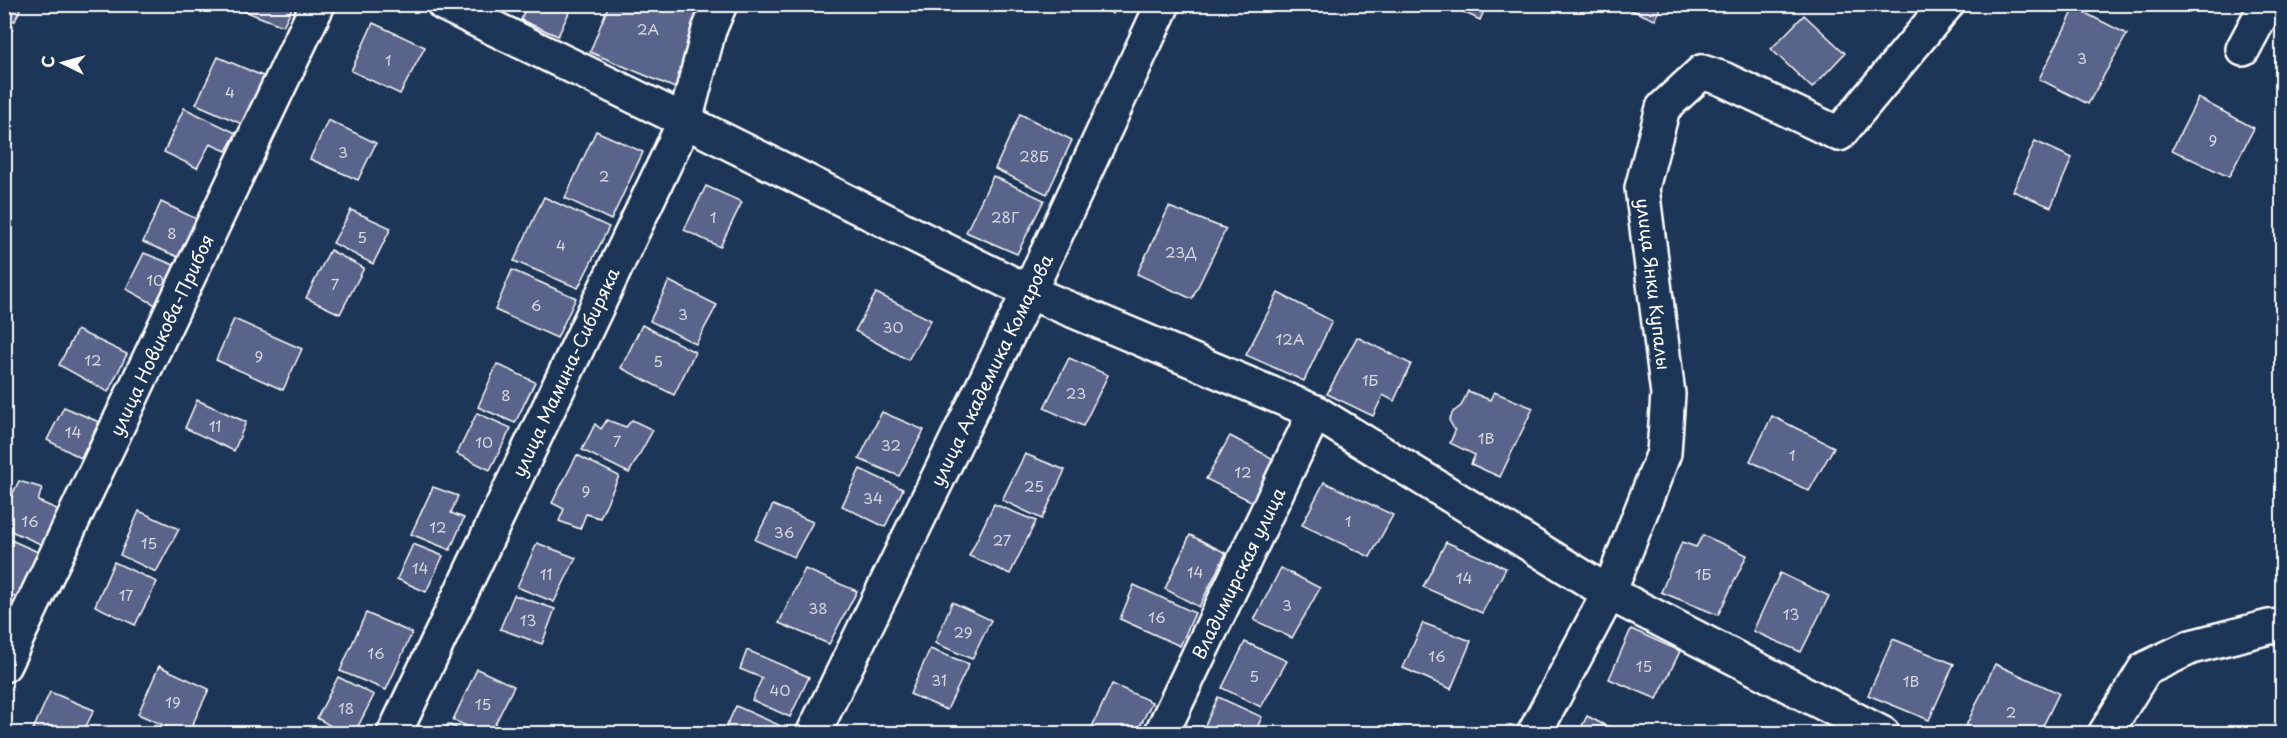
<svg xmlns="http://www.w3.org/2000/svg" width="2287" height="738" viewBox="0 0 2287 738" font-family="'Playpen Sans',sans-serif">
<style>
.building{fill:#5a638a;stroke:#fff;stroke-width:1.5}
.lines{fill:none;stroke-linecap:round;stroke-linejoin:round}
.minor-casing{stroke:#fff;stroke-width:38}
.minor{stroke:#1d3557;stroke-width:33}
.labels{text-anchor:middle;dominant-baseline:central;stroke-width:4.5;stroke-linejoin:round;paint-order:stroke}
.number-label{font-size:15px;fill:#d6d8e2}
.street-label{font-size:18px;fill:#fff;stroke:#1d3557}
</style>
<rect width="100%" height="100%" fill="#1d3557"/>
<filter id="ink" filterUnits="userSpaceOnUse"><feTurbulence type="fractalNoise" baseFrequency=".0167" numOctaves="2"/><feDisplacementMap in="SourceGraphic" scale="12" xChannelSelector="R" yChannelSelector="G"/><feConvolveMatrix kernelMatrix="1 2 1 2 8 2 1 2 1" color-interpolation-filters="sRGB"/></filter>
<g filter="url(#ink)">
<g class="building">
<polygon points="4,4 22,4 15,21 4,18"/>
<polygon points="232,4 294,4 283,26 231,6"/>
<polygon points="527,4 573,4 558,36 521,20"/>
<polygon points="609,4 705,4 675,88 590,52"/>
<polygon points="1095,4 1118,4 1113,14"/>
<polygon points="1447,4 1487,4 1480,20"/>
<polygon points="1617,4 1662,4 1655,20"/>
<polygon points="2075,8 2127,34 2088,104 2039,79"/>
<polygon points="1804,15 1845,53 1812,88 1771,49"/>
<polygon points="373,23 425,47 400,94 351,71"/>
<polygon points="4,27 12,30 4,49"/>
<polygon points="218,57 265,77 242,124 196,104"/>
<polygon points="2198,98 2254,128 2229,177 2172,150"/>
<polygon points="184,108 236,133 226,151 210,144 197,168 164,152"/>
<polygon points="1020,114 1072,140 1047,194 995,169"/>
<polygon points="328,120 376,143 358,180 310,159"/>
<polygon points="596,131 643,152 611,220 565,198"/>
<polygon points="2035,141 2072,158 2051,207 2013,191"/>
<polygon points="993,176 1044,200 1017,254 966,232"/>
<polygon points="706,186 742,202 720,247 684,230"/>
<polygon points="544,197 609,227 578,288 514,261"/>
<polygon points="161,202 203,222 183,259 143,242"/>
<polygon points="1169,207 1226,229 1192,299 1137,274"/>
<polygon points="351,210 391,228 373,264 333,243"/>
<polygon points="330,250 364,268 340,314 306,298"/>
<polygon points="144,253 184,269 163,309 126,289"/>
<polygon points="512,270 576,298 557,338 495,310"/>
<polygon points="669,281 717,305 696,344 650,321"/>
<polygon points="876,293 931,320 908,360 855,331"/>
<polygon points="1278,293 1332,321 1304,381 1246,355"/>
<polygon points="234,319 302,349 283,390 216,360"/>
<polygon points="642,325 695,352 674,395 621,368"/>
<polygon points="77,330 127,354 108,392 59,365"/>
<polygon points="1357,337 1411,364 1394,401 1383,395 1373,416 1327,394"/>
<polygon points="1069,358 1108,375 1083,426 1044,408"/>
<polygon points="497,364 535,382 515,423 478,407"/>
<polygon points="1468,391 1490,400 1494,392 1533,408 1500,477 1471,464 1475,455 1450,443 1455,431 1449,420 1453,412 1461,406"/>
<polygon points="197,400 246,422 234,451 185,428"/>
<polygon points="64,407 99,422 81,458 47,440"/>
<polygon points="882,412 924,430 899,476 859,459"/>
<polygon points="477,413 511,428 490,470 457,454"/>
<polygon points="1772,416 1834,447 1809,491 1750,461"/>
<polygon points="607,420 626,427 632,420 653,430 629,473 582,450 595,424 601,429"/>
<polygon points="1230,436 1281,463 1257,504 1206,479"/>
<polygon points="1025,454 1065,470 1042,519 1002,500"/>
<polygon points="577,455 619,476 600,518 586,514 580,529 559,521 564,509 552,503"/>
<polygon points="860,469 903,489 885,527 842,506"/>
<polygon points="19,481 42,488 38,501 59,510 43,545 4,528 4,511"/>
<polygon points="1324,482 1393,515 1370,557 1302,525"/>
<polygon points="433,487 458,496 451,513 464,518 450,550 411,534"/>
<polygon points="994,504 1036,521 1010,574 969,556"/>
<polygon points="773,505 813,522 794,557 755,540"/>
<polygon points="139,511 179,529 156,572 120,555"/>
<polygon points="1190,535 1226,553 1199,607 1165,589"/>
<polygon points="1703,535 1747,555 1718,615 1661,592 1682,542 1696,547"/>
<polygon points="4,537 38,552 17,598 4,592"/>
<polygon points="1446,542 1506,568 1482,613 1423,587"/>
<polygon points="537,543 576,558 554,602 517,587"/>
<polygon points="413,544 443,556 426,592 397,579"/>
<polygon points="114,562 157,582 135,625 95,606"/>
<polygon points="1281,568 1320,588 1292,638 1254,620"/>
<polygon points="805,569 857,591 829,644 779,623"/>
<polygon points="1780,573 1829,596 1801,652 1753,631"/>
<polygon points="1134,585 1195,613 1180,646 1120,619"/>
<polygon points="514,595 555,609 542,644 500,629"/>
<polygon points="952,602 991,620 972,659 935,643"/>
<polygon points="366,613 412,633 386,690 340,671"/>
<polygon points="1423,623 1471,641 1451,689 1403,668"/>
<polygon points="1631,629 1680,651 1657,699 1609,679"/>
<polygon points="1893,639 1954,664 1929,720 1868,695"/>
<polygon points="1245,642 1287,661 1261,707 1222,688"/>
<polygon points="930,649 969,664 947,710 910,694"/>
<polygon points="747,650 809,677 790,717 752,700 762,678 740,669"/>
<polygon points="1995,664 2059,693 2039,734 1972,734 1964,730"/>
<polygon points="159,666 209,689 188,734 183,734 138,714"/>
<polygon points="477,669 514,686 490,734 484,734 453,720"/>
<polygon points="338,677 374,695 354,734 344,734 317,718"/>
<polygon points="1112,684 1152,702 1136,734 1106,734 1092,727"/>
<polygon points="50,692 94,710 82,734 31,734"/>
<polygon points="1218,697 1262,717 1254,734 1201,734"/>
<polygon points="736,706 781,726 777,734 723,734"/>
<polygon points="1587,716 1622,734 1578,734"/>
<polygon points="448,724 468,734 444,734"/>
<polygon points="1395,726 1414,734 1391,734"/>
</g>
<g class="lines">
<g class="minor-casing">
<g id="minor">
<polyline points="444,4 685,121 1029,292 1315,412 1609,593 1883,734"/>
<polyline points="2243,49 2267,4"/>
<polyline points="4,665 318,4"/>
<polyline points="394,734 685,121 709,30 720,4"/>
<polyline points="813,734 1029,292 1163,4"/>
<polyline points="1161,734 1315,412"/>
<polyline points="1534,734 1609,593 1664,453 1668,394 1642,188 1663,108 1702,72 1723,79 1839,134 1947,4"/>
<polyline points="2105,734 2145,669 2191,647 2269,627 2282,626"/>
</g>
</g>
<use href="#minor" class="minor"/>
</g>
</g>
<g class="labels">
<g class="number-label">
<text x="648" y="28">2А</text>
<text x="2082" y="57">3</text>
<text x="388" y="59">1</text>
<text x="230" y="91">4</text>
<text x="2213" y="139">9</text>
<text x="343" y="151">3</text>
<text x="1034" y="155">28Б</text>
<text x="604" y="175">2</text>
<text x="713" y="216">1</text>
<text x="1005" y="216">28Г</text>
<text x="172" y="232">8</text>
<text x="362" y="236">5</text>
<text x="561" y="244">4</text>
<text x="1181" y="251">23Д</text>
<text x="155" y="279">10</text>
<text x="335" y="283">7</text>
<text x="536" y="304">6</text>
<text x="683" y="313">3</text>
<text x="893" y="326">30</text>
<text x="1290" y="338">12А</text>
<text x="259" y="355">9</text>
<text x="93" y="359">12</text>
<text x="658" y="360">5</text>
<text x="1370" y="379">1Б</text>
<text x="1076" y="392">23</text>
<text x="506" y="394">8</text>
<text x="215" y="425">11</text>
<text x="73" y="431">14</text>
<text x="1486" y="437">1В</text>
<text x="617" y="440">7</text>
<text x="484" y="441">10</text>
<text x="891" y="444">32</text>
<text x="1792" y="454">1</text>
<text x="1243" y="471">12</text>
<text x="1034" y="485">25</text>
<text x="586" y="490">9</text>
<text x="873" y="497">34</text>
<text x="30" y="520">16</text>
<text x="1348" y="520">1</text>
<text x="438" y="526">12</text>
<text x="784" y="531">36</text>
<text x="1002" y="539">27</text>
<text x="149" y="542">15</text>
<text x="420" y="567">14</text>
<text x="1195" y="571">14</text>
<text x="546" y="573">11</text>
<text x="1703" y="573">1Б</text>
<text x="1464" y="577">14</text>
<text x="126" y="594">17</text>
<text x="1287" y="604">3</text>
<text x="818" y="607">38</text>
<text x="1791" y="613">13</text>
<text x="1157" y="616">16</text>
<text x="528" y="619">13</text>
<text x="963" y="631">29</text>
<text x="376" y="652">16</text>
<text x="1437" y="655">16</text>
<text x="1644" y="665">15</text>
<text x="1254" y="675">5</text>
<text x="939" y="679">31</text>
<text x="1911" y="680">1В</text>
<text x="780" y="689">40</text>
<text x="173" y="701">19</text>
<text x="483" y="703">15</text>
<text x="346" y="707">18</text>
<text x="2011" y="711">2</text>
</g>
<g class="street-label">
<text transform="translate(1654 284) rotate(83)">улица Янки Купалы</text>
<text transform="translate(161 335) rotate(-65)">улица Новикова-Прибоя</text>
<text transform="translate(991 370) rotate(-64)">улица Академика Комарова</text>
<text transform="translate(565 372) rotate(-65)">улица Мамина-Сибиряка</text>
<text transform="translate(1238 573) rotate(-64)">Владимирская улица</text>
</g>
</g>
<rect width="2287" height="738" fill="none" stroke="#1d3557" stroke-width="24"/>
<rect x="12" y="12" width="2263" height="714" fill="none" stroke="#fff" stroke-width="2" filter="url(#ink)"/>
<g transform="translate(63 63) rotate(275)" stroke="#1d3557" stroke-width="4.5" paint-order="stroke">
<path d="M0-4.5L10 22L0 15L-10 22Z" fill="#ffffff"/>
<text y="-9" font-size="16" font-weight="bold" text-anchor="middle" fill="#ffffff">С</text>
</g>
</svg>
